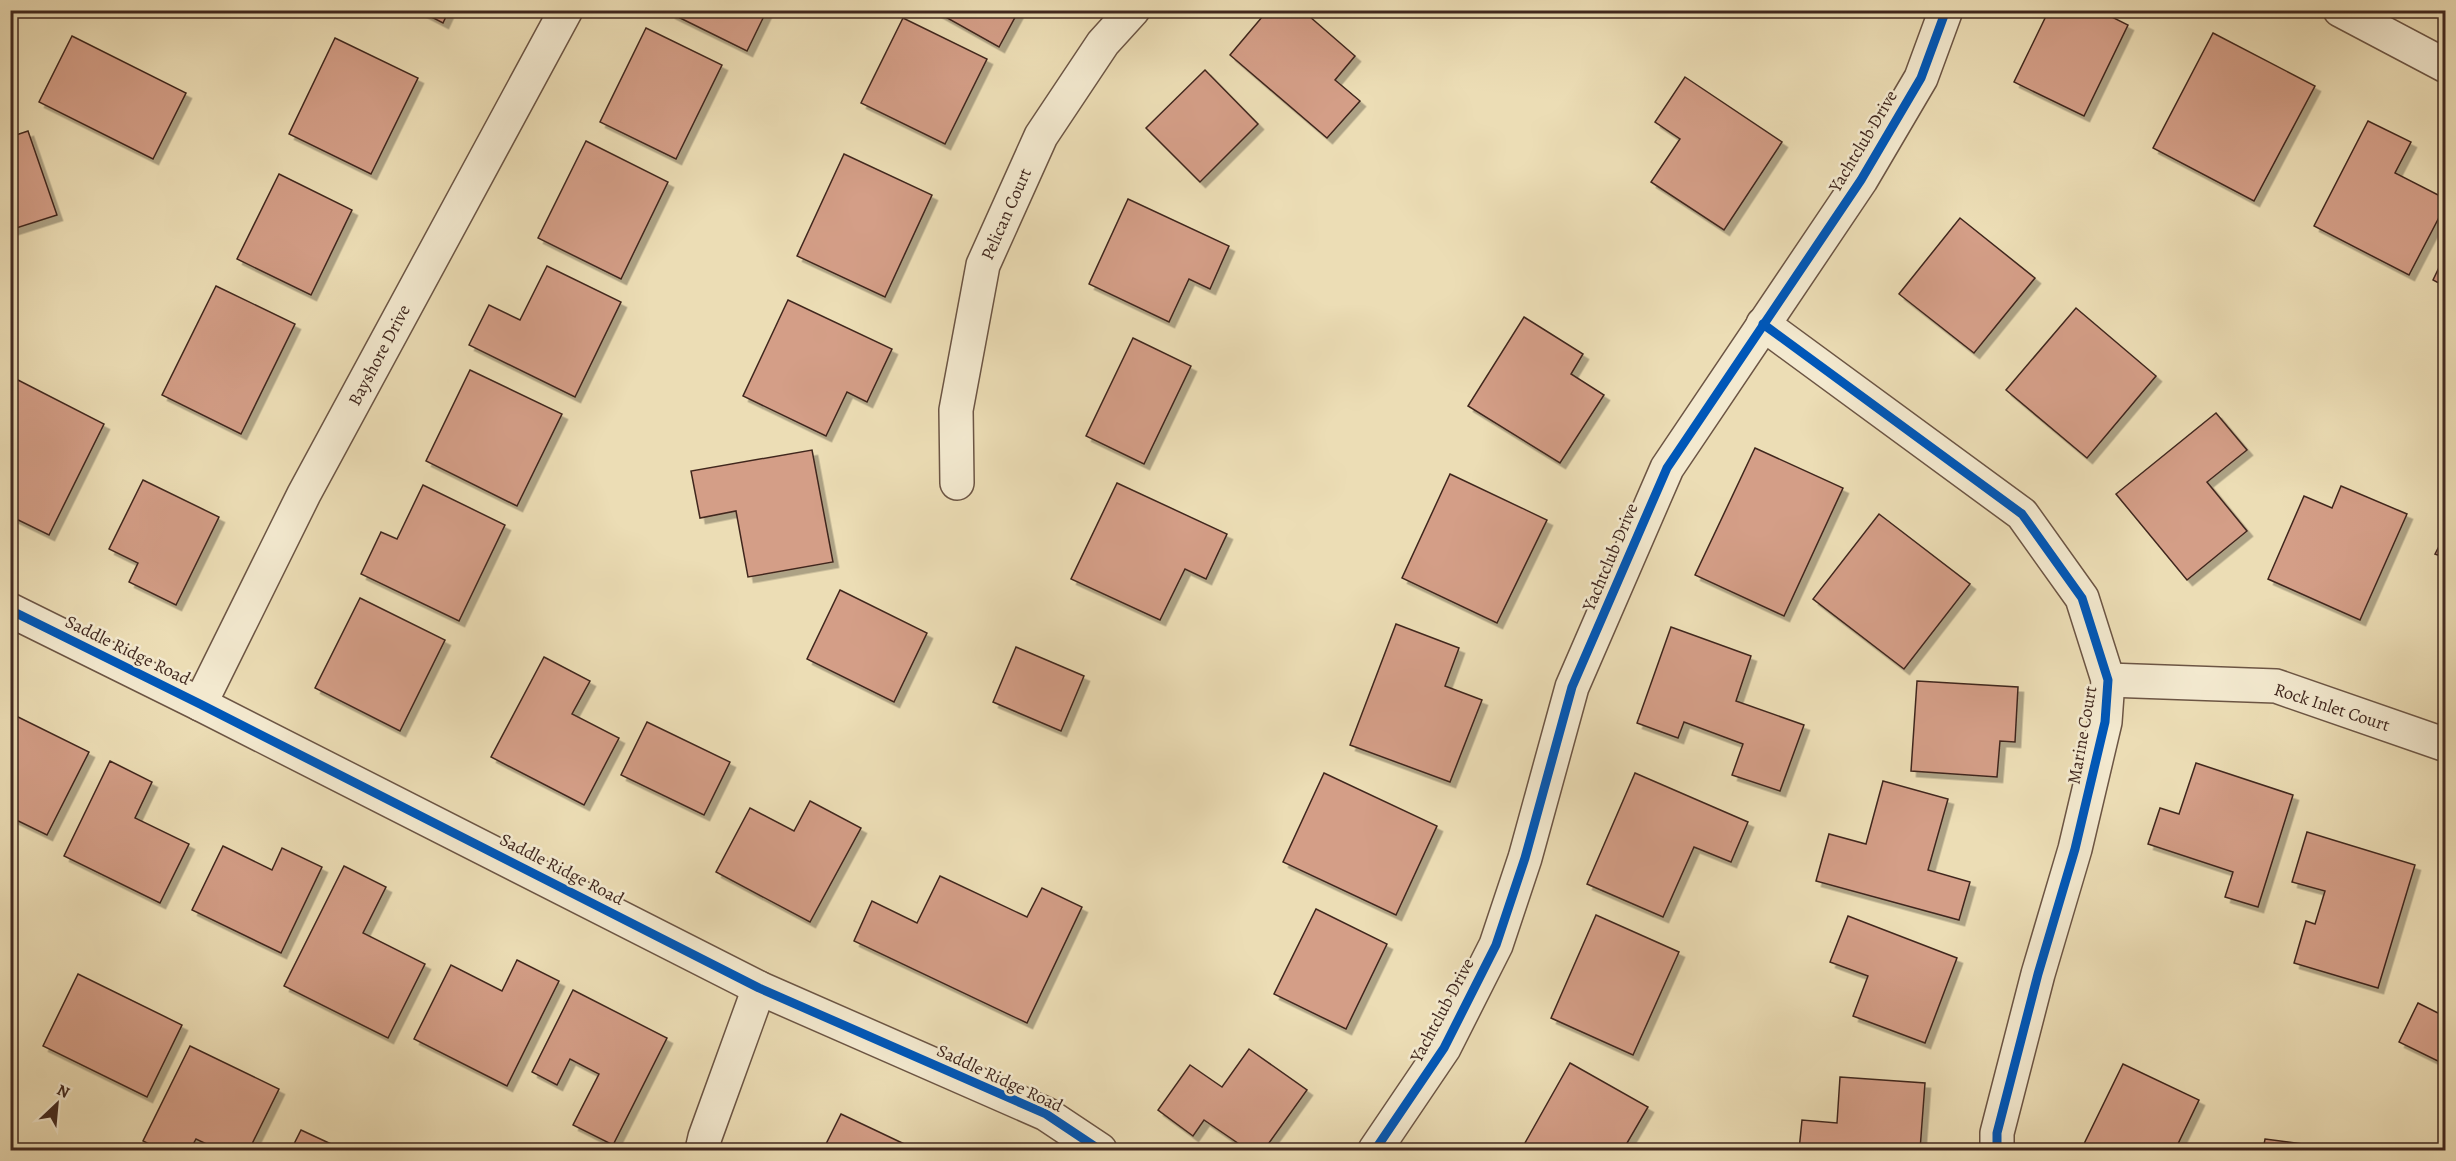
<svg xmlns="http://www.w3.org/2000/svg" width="2456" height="1161" viewBox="0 0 2456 1161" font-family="Alegreya,serif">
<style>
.building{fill:#d49e87;stroke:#41281f;stroke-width:1.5;filter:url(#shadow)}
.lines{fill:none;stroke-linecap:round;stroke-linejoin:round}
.minor-casing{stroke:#6c5544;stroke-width:36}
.minor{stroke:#f3e9cf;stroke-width:33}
.cycleway-casing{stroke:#f3e9cf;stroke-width:13}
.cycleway{stroke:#0057b8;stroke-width:9}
.labels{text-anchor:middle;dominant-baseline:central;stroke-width:5;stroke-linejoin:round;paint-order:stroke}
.street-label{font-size:18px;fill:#41281f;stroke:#f3e9cf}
</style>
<defs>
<filter id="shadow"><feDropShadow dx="5.5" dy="5.5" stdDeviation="0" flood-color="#0004"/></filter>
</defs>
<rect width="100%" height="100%" fill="#ecddb5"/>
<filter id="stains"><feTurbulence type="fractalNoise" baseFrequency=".00333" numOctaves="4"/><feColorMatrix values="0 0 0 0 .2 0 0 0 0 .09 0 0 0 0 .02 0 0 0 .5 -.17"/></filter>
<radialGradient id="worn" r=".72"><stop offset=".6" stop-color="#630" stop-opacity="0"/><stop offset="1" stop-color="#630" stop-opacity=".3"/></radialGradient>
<g class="building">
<polygon points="418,10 449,10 443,23"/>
<polygon points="671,10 767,10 747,51 670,13"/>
<polygon points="933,10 1019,10 999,47"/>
<polygon points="1268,10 1302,10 1355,56 1335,80 1360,101 1327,138 1230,55"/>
<polygon points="2049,10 2098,10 2128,25 2084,116 2014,82"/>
<polygon points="903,18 987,59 945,144 861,103"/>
<polygon points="646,28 722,65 676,159 600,122"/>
<polygon points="2213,33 2315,86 2254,201 2153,148"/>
<polygon points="72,36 186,93 153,159 39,102"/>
<polygon points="335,38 418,78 371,174 289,134"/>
<polygon points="1205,70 1258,124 1200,182 1146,128"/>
<polygon points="1685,77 1782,142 1724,230 1651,182 1680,139 1655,122"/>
<polygon points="2368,121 2411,142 2395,173 2446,199 2446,204 2409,275 2314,226"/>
<polygon points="28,131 57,215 10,230 10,137"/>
<polygon points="586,141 668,182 621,279 538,238"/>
<polygon points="844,154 932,195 885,297 797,256"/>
<polygon points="279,174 352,210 311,295 237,259"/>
<polygon points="1128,199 1229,246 1210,289 1189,279 1169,322 1089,284"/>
<polygon points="1960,218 2035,278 1974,353 1899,294"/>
<polygon points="2446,253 2446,287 2433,280"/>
<polygon points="547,266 621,302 575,397 469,345 489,305 520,320"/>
<polygon points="216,286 295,324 241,434 162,395"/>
<polygon points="788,300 892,349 867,402 847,392 826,436 743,396"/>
<polygon points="2076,308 2156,376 2087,458 2006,390"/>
<polygon points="1524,317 1583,354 1571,374 1604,395 1560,463 1468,406"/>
<polygon points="1133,338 1191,366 1144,464 1086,436"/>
<polygon points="470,370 562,414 517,506 426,461"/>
<polygon points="16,379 104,424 49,535 10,516 10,391"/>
<polygon points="2216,413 2247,450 2207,482 2247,531 2187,580 2116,494"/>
<polygon points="1755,448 1843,488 1784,616 1695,575"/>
<polygon points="812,450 833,562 748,577 736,511 700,518 691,471"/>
<polygon points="1450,474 1547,520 1497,623 1402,578"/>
<polygon points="143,480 219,517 176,605 129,582 138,563 109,549"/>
<polygon points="1117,483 1227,534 1206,579 1185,569 1160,620 1071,579"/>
<polygon points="423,485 505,525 459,621 361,574 381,532 397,539"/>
<polygon points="2341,486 2407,514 2360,620 2268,579 2304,496 2332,508"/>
<polygon points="1879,514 1970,584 1904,669 1813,599"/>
<polygon points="2446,533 2446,558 2435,554"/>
<polygon points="840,590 927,633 894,702 807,659"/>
<polygon points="360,598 445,640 400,731 315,688"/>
<polygon points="1396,624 1459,648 1445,686 1482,700 1450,782 1350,745"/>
<polygon points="1671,627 1751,656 1736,701 1804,725 1780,791 1732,775 1743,744 1684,722 1678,738 1637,723"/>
<polygon points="1016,647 1084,676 1061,731 993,702"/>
<polygon points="544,657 590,681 572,714 619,738 584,805 491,757"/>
<polygon points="1917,681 2018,687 2015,742 2000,741 1997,777 1911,771"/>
<polygon points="10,713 89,752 47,835 10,817"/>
<polygon points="647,722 730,762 704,815 621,775"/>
<polygon points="110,761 152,782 135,818 189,844 160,903 64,856"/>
<polygon points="2196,763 2293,795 2258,907 2225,897 2233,872 2148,844 2160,808 2179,814"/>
<polygon points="1324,773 1437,826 1396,915 1283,862"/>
<polygon points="1635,773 1748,822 1731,862 1694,847 1663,917 1587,884"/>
<polygon points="1883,781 1948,799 1928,870 1970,882 1959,920 1816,881 1829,834 1866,844"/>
<polygon points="810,801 861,828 810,922 716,872 750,808 794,831"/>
<polygon points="2307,832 2415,865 2378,988 2294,963 2306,921 2315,924 2325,891 2292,882"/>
<polygon points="223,846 272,870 282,848 322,867 281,953 192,910"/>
<polygon points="344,866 386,887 363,933 425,964 388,1038 284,986"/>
<polygon points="940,876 1027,917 1042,888 1082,907 1027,1023 854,941 872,901 917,923"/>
<polygon points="1316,909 1387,944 1346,1029 1274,994"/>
<polygon points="1596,915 1679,952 1633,1055 1551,1018"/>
<polygon points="1848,916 1957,958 1925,1043 1853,1016 1868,976 1830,962"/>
<polygon points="517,960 559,981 507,1086 414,1039 451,965 502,991"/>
<polygon points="78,974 182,1025 147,1097 43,1046"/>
<polygon points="573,990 667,1038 613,1145 573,1125 599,1074 570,1059 557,1085 532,1072"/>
<polygon points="2418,1003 2446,1017 2446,1065 2399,1042"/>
<polygon points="190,1046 279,1089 249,1150 219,1150 196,1139 190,1150 161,1150 143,1141"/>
<polygon points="1249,1049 1307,1090 1264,1150 1248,1150 1204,1120 1193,1136 1158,1110 1190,1065 1222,1087"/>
<polygon points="1570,1063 1648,1107 1623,1150 1521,1150"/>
<polygon points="2123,1064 2199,1100 2175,1150 2081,1150"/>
<polygon points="1840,1077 1925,1083 1920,1150 1799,1150 1802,1120 1837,1123"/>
<polygon points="841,1114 917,1150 823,1150"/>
<polygon points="301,1130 344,1150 291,1150"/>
<polygon points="2265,1139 2347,1150 2263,1150"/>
</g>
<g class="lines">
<g class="minor-casing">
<g id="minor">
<polyline points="2340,10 2446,66"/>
<polyline points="1763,324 2022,514 2082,598 2108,680 2105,722 2075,849 2038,974 1997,1133 1997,1150"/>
<polyline points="957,483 956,410 983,265 1041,136 1103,43 1133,10"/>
<polyline points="10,610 200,704 759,988 1046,1114 1100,1150"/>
<polyline points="2108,680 2276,686 2446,745"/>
<polyline points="200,704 304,494 566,10"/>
<polyline points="702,1150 705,1137 759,988"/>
<polyline points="1375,1150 1444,1048 1496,945 1525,858 1572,687 1667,468 1861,180 1921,78 1946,10"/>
</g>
</g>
<use href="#minor" class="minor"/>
<g class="cycleway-casing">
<g id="cycleway">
<polyline points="1763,324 2022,514 2082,598 2108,680 2105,722 2075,849 2038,974 1997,1133 1997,1150"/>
<polyline points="10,610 200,704 759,988 1046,1114 1100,1150"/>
<polyline points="1375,1150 1444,1048 1496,945 1525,858 1572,687 1667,468 1861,180 1921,78 1946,10"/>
</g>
</g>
<use href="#cycleway" class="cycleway"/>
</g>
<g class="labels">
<g class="street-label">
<text transform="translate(1863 141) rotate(-59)">Yachtclub Drive</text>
<text transform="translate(1006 214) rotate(-66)">Pelican Court</text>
<text transform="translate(379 355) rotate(-62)">Bayshore Drive</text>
<text transform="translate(1610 557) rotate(-67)">Yachtclub Drive</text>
<text transform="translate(128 650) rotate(26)">Saddle Ridge Road</text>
<text transform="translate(2332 707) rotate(18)">Rock Inlet Court</text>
<text transform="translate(2082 735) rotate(-80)">Marine Court</text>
<text transform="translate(562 869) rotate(27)">Saddle Ridge Road</text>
<text transform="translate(1442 1010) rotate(-62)">Yachtclub Drive</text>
<text transform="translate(1000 1078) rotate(25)">Saddle Ridge Road</text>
</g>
</g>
<rect width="2456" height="1161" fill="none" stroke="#ecddb5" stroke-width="36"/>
<rect x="12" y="12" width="2432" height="1137" fill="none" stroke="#41281f" stroke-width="3"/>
<rect x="18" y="18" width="2420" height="1125" fill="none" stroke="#41281f" stroke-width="1.5"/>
<g transform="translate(57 1104) rotate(26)" stroke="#f3e9cf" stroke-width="4.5" paint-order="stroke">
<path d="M0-4.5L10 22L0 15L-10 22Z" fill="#41281f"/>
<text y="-9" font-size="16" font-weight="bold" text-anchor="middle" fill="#41281f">N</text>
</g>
<rect width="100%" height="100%" filter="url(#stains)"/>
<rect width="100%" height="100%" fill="url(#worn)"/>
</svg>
